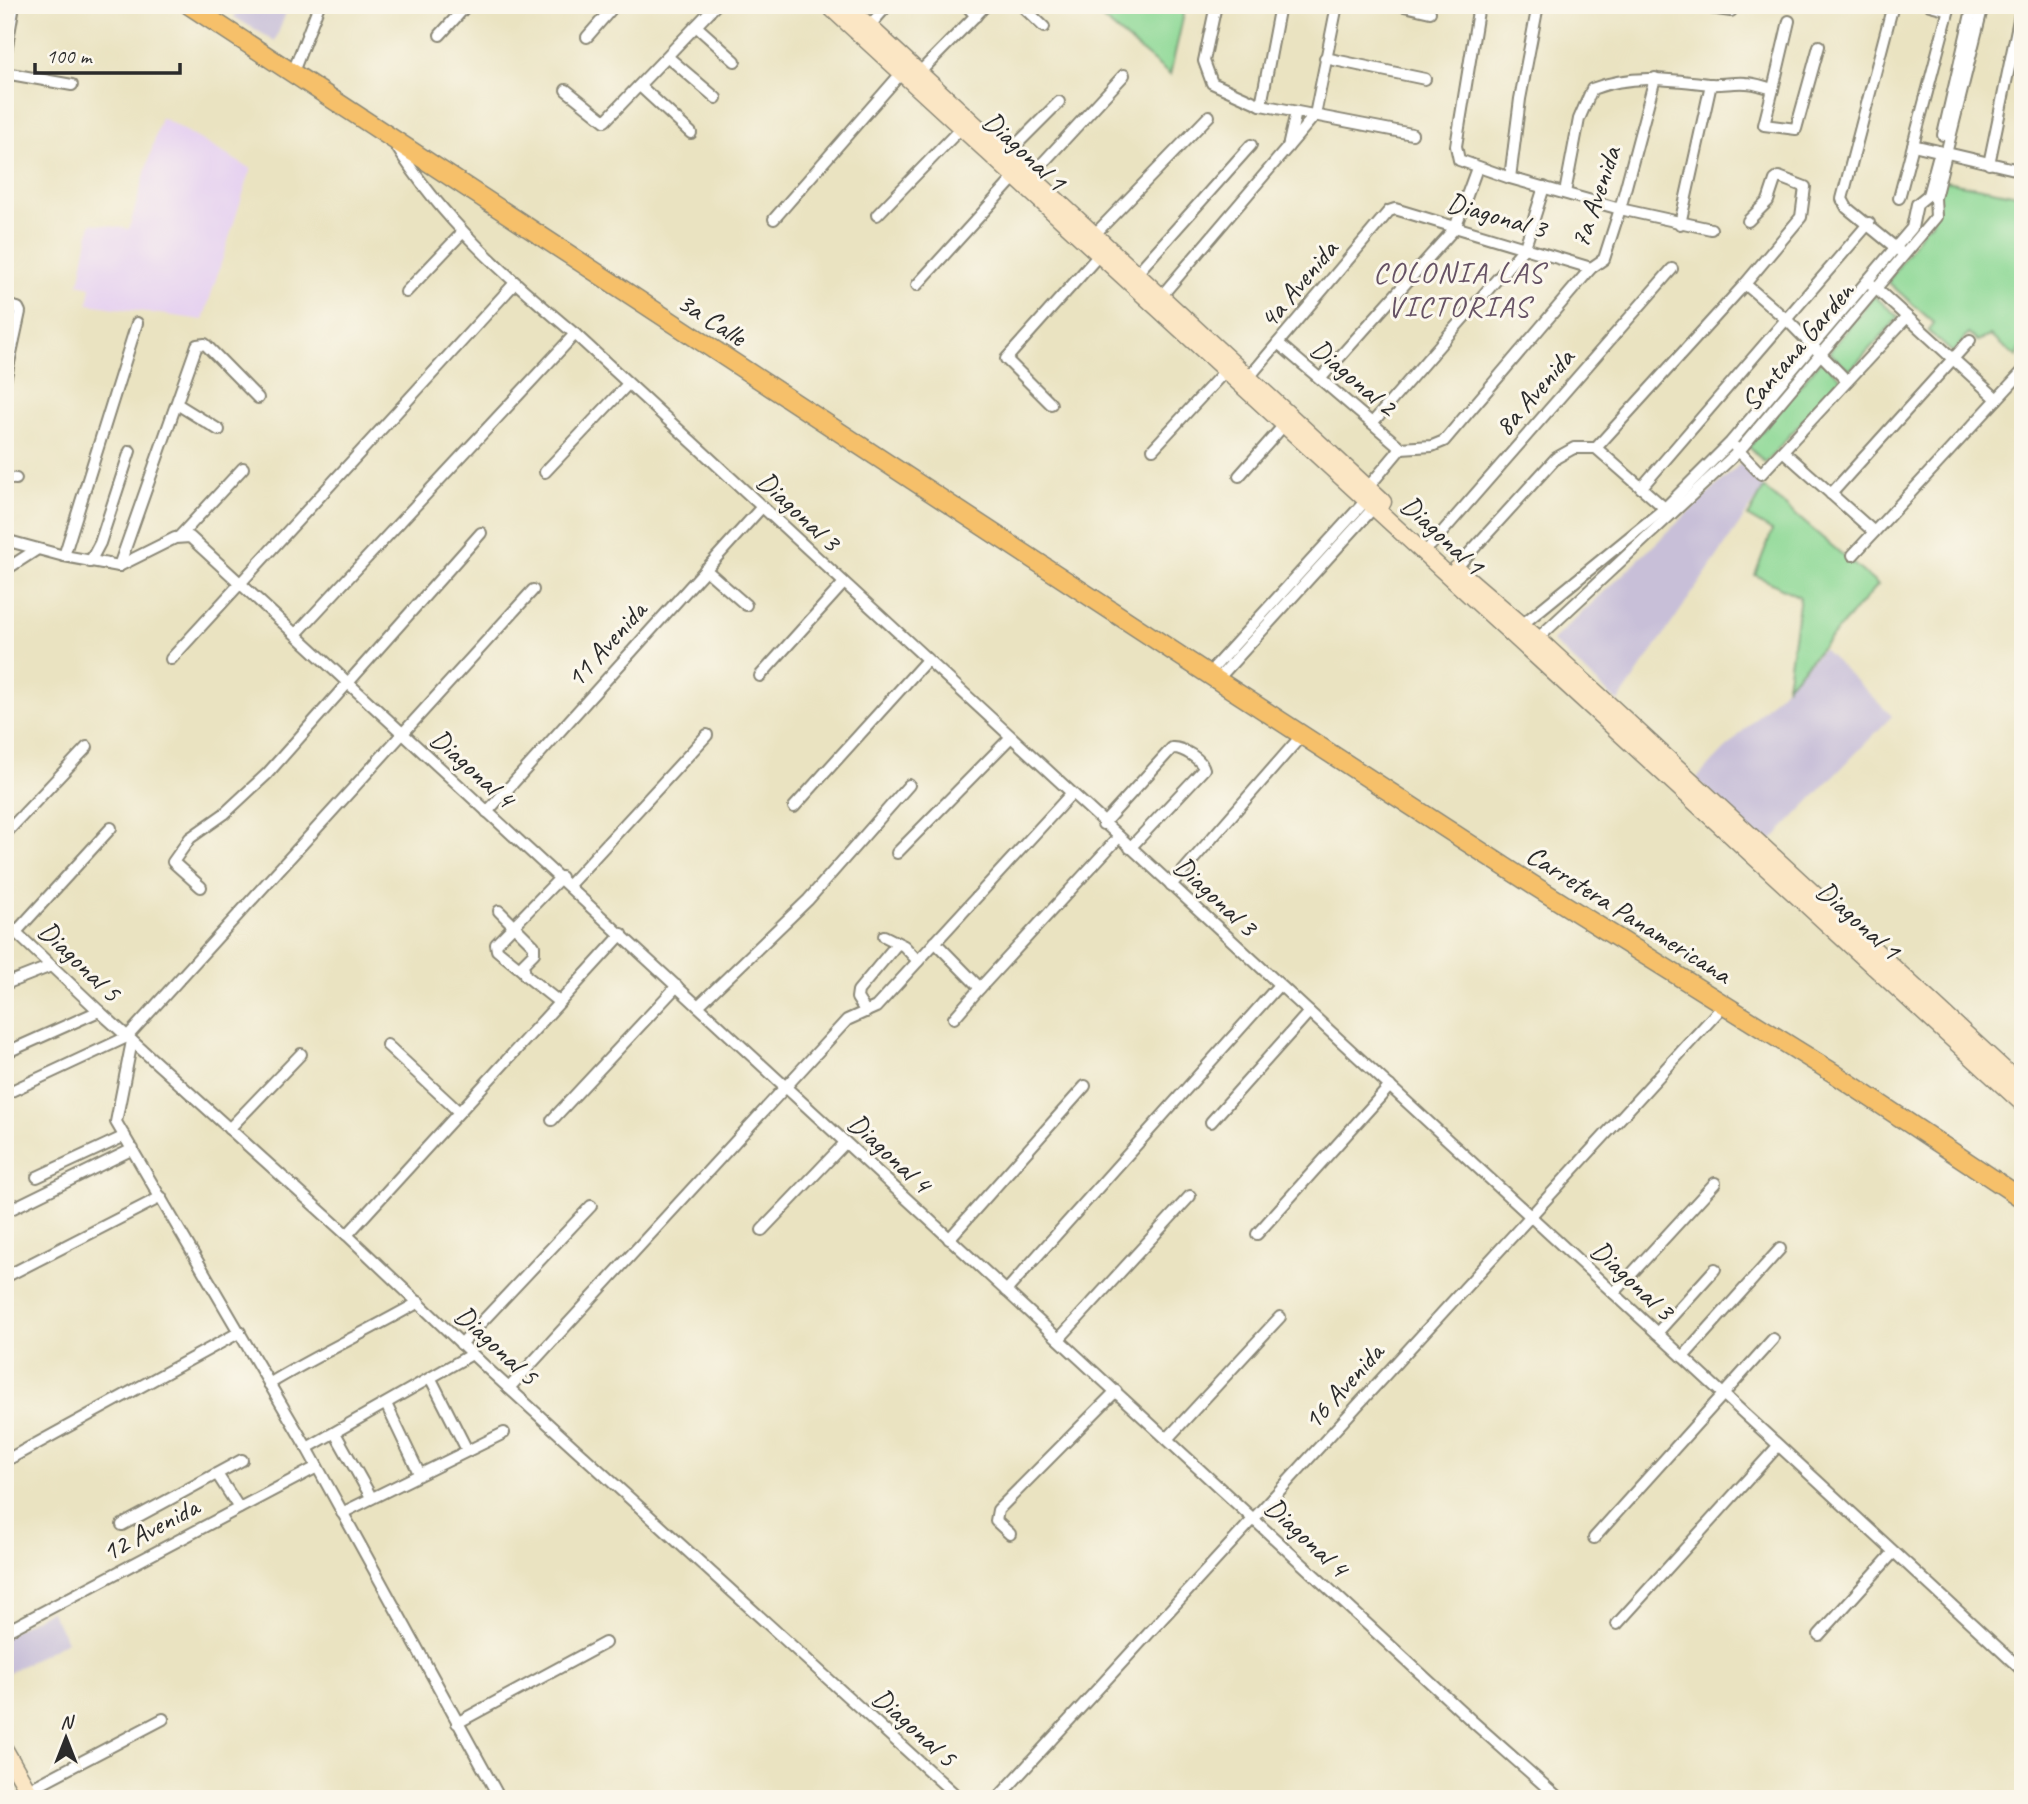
<svg xmlns="http://www.w3.org/2000/svg" width="2028" height="1804" viewBox="0 0 2028 1804" font-family="Caveat,sans-serif">
<style>
.built{fill:#e6d2f0}
.industrial{fill:#c8bfd8}
.green{fill:#8cd894;stroke:#5c8260;stroke-width:2}
.lines{fill:none;stroke-linecap:round;stroke-linejoin:round}
.street-casing{stroke:#8a8776;stroke-width:14}
.secondary-casing{stroke:#8a8776;stroke-width:19}
.primary-casing{stroke:#8a8776;stroke-width:21}
.street{stroke:#fff;stroke-width:10}
.secondary{stroke:#fbe6c4;stroke-width:16}
.primary{stroke:#f6c06b;stroke-width:18}
.labels{text-anchor:middle;dominant-baseline:central;stroke-width:6;stroke-linejoin:round;paint-order:stroke}
.street-label{font-size:28px;fill:#2b2b2b;stroke:#fbf7ec}
.neighbourhood-label{font-size:30px;letter-spacing:2px;fill:#665264;stroke:#fbf7ec}
</style>
<rect width="100%" height="100%" fill="#fbf7ec"/>
<filter id="ink" filterUnits="userSpaceOnUse"><feTurbulence type="fractalNoise" baseFrequency=".0143" numOctaves="2"/><feDisplacementMap in="SourceGraphic" scale="14" xChannelSelector="R" yChannelSelector="G"/><feConvolveMatrix kernelMatrix="1 2 1 2 8 2 1 2 1" color-interpolation-filters="sRGB"/></filter>
<filter id="wash" filterUnits="userSpaceOnUse"><feTurbulence type="fractalNoise" baseFrequency=".00686" numOctaves="4" result="noise"/><feDisplacementMap in="SourceGraphic" scale="28" xChannelSelector="R" yChannelSelector="G"/><feGaussianBlur stdDeviation="1.57" result="paint"/><feColorMatrix in="noise" values="0 0 0 0 0 0 0 0 0 0 0 0 0 0 0 0 0 1.4 0 .05"/><feComposite in="paint" operator="in"/></filter>
<g filter="url(#wash)">
<rect width="100%" height="100%" fill="#eae3c1"/>
<polygon class="built" points="161,117 251,169 203,320 88,304 91,287 79,284 91,223 129,229"/>
<g class="industrial">
<polygon points="239,5 289,5 275,41 234,17"/>
<polygon points="1741,463 1764,488 1618,702 1552,641"/>
<polygon points="1823,649 1892,716 1766,846 1696,779"/>
<polygon points="50,1610 67,1641 5,1675 5,1636"/>
</g>
<g class="green">
<polygon points="1086,5 1186,5 1170,75"/>
<polygon points="1940,180 2023,196 2023,338 2017,357 1990,336 1977,341 1968,334 1953,353 1928,331 1934,323 1888,282 1925,227 1932,223"/>
<polygon points="1874,296 1899,317 1850,370 1829,352"/>
<polygon points="1821,360 1841,378 1765,463 1749,447"/>
<polygon points="1764,488 1878,585 1787,686 1800,597 1755,575 1772,531 1748,517"/>
</g>
</g>
<g filter="url(#ink)">
<g class="lines">
<g class="street-casing">
<g id="street">
<polyline points="966,5 976,16"/>
<polyline points="1021,5 1044,27"/>
<polyline points="1216,5 1204,61 1212,83 1261,105 1412,134"/>
<polyline points="1400,5 1430,12"/>
<polyline points="1479,5 1456,146 1459,160 1510,178 1620,209 1711,229"/>
<polyline points="1690,5 1731,11"/>
<polyline points="1893,5 1842,199 1847,208 1902,253"/>
<polyline points="1930,5 1949,10"/>
<polyline points="870,25 888,5"/>
<polyline points="696,26 735,61"/>
<polyline points="440,35 467,5"/>
<polyline points="587,37 615,5"/>
<polyline points="5,57 14,5"/>
<polyline points="668,57 716,98"/>
<polyline points="1325,58 1425,79"/>
<polyline points="293,72 319,5"/>
<polyline points="5,73 72,85"/>
<polyline points="915,77 986,5"/>
<polyline points="640,86 691,133"/>
<polyline points="1773,89 1764,125 1796,129 1819,46"/>
<polyline points="566,90 605,121 716,5"/>
<polyline points="1261,105 1280,5"/>
<polyline points="1943,135 1973,5"/>
<path d="M395 144C442 220 507 277 575 334L2023 1671"/>
<polyline points="1913,145 2023,171"/>
<polyline points="1288,147 1296,112"/>
<polyline points="1008,153 1059,102"/>
<polyline points="1989,164 2022,5"/>
<polyline points="1510,178 1520,99 1538,5"/>
<polyline points="1028,179 1124,75"/>
<path d="M1565 193 1579 119 1592 89C1631 74 1668 79 1709 84 1721 85 1734 82 1746 83 1755 83 1764 87 1773 89L1789 21"/>
<polyline points="1899,198 1950,5"/>
<polyline points="877,215 961,128"/>
<polyline points="774,219 904,70"/>
<polyline points="1680,224 1711,84"/>
<polyline points="1095,234 1209,116"/>
<polyline points="1137,273 1251,145"/>
<polyline points="1870,283 1997,399"/>
<polyline points="1745,284 1787,320 1847,381"/>
<polyline points="917,285 1015,177"/>
<polyline points="406,292 462,233"/>
<polyline points="1158,300 1315,115 1337,5"/>
<polyline points="5,305 18,308 20,312 5,381"/>
<polyline points="1278,343 1401,448"/>
<polyline points="1321,378 1455,228 1477,168"/>
<polyline points="1245,382 1389,211 1395,209 1591,268"/>
<polyline points="177,404 219,430"/>
<polyline points="1051,404 1006,359 1099,255"/>
<polyline points="1373,422 1525,247 1544,187"/>
<polyline points="1735,447 1761,474 1907,317"/>
<polyline points="1401,448 1432,446 1444,441 1591,268 1604,259 1620,209 1655,78"/>
<polyline points="1596,448 1745,284 1801,217 1805,187 1779,177 1775,180 1768,201 1748,221"/>
<polyline points="1153,449 1225,371"/>
<polyline points="1783,451 1874,532"/>
<polyline points="545,472 628,384"/>
<polyline points="1239,476 1284,425"/>
<polyline points="5,478 16,479"/>
<polyline points="1641,488 1869,223"/>
<polyline points="1365,491 1401,448"/>
<polyline points="1831,494 1970,340"/>
<polyline points="180,536 243,468"/>
<polyline points="5,540 64,556 119,566"/>
<polyline points="1431,545 1672,269"/>
<polyline points="1853,555 2023,371"/>
<polyline points="64,556 137,323"/>
<polyline points="90,562 100,543 130,451"/>
<polyline points="119,566 175,538 190,537 1472,1721 1560,1799"/>
<polyline points="119,566 197,345 205,344 258,398"/>
<polyline points="1456,568 1556,458 1574,448 1596,448 1668,511"/>
<polyline points="705,569 746,605"/>
<polyline points="5,570 36,550"/>
<polyline points="1518,628 1665,508 1730,443 1912,228 1917,204 1928,195 1938,158"/>
<polyline points="296,634 575,334"/>
<polyline points="1534,642 1739,451 1936,217 1935,198 1983,5"/>
<polyline points="171,659 515,283"/>
<polyline points="1208,674 1369,497"/>
<polyline points="760,676 843,584"/>
<polyline points="1217,680 1377,504"/>
<polyline points="794,807 926,661"/>
<polyline points="487,812 761,508"/>
<path d="M1103 824 1172 748C1183 747 1202 760 1204 769L1130 848"/>
<polyline points="5,834 87,747"/>
<polyline points="897,853 1010,738"/>
<polyline points="569,885 707,735"/>
<polyline points="1171,885 1302,735"/>
<polyline points="201,887 173,862 190,838 224,814 267,774 481,533"/>
<polyline points="499,911 534,946 534,953 523,964 525,975 559,1002"/>
<polyline points="5,922 99,1011 347,1235 489,1370 960,1799"/>
<polyline points="16,932 111,828"/>
<polyline points="884,936 904,946 918,961"/>
<polyline points="935,942 980,988 954,1018"/>
<polyline points="523,971 497,950 496,944 561,877"/>
<polyline points="5,984 51,966"/>
<polyline points="980,988 1118,838"/>
<polyline points="698,1006 808,900 909,785"/>
<polyline points="866,1012 857,998 858,991 897,944"/>
<polyline points="132,1041 116,1122 307,1448 500,1799"/>
<polyline points="387,1045 459,1112"/>
<polyline points="5,1053 99,1011"/>
<polyline points="5,1094 127,1037 533,590"/>
<polyline points="552,1120 677,986"/>
<polyline points="1211,1122 1309,1012"/>
<polyline points="229,1129 301,1054"/>
<polyline points="37,1177 125,1136"/>
<polyline points="5,1212 133,1149"/>
<polyline points="762,1230 845,1143"/>
<polyline points="1257,1234 1390,1086"/>
<polyline points="347,1235 622,934"/>
<polyline points="949,1239 1085,1086"/>
<polyline points="5,1277 161,1197"/>
<polyline points="1006,1291 1279,985"/>
<polyline points="1614,1293 1715,1183"/>
<polyline points="1657,1333 1715,1269"/>
<polyline points="1059,1339 1190,1196"/>
<polyline points="461,1344 591,1206"/>
<polyline points="1683,1357 1780,1249"/>
<polyline points="431,1379 467,1450"/>
<path d="M269 1384C318 1354 369 1331 419 1302"/>
<polyline points="509,1388 847,1020 876,1007 1071,794"/>
<polyline points="386,1404 419,1473"/>
<polyline points="335,1433 371,1497"/>
<polyline points="1168,1438 1280,1317"/>
<polyline points="307,1448 472,1354"/>
<polyline points="5,1461 240,1332"/>
<polyline points="217,1474 239,1508"/>
<polyline points="342,1513 504,1433"/>
<polyline points="122,1525 242,1460"/>
<polyline points="1010,1534 996,1521 998,1510 1116,1391"/>
<polyline points="1594,1538 1773,1339"/>
<polyline points="1617,1624 1778,1446"/>
<polyline points="5,1632 317,1467"/>
<polyline points="1819,1635 1893,1553"/>
<polyline points="457,1723 605,1643"/>
<polyline points="28,1790 163,1719"/>
<polyline points="997,1799 1724,1005"/>
</g>
</g>
<g class="secondary-casing">
<g id="secondary">
<polyline points="828,5 2023,1104"/>
<polyline points="846,5 1383,502"/>
<polyline points="1457,569 1537,638 2023,1087"/>
<polyline points="5,1750 33,1799"/>
</g>
</g>
<g class="primary-casing">
<polyline id="primary" points="189,5 1208,674 1533,885 1835,1074 2023,1199"/>
</g>
<use href="#street" class="street"/>
<use href="#secondary" class="secondary"/>
<use href="#primary" class="primary"/>
</g>
</g>
<g class="labels">
<g class="street-label">
<text transform="translate(1025 151) rotate(43)">Diagonal 1</text>
<text transform="translate(1595 197) rotate(-71)">7a Avenida</text>
<text transform="translate(1497 215) rotate(16)">Diagonal 3</text>
<text transform="translate(1298 284) rotate(-50)">4a Avenida</text>
<text transform="translate(712 319) rotate(33)">3a Calle</text>
<text transform="translate(1797 346) rotate(-50)">Santana Garden</text>
<text transform="translate(1354 377) rotate(40)">Diagonal 2</text>
<text transform="translate(1534 392) rotate(-49)">8a Avenida</text>
<text transform="translate(799 511) rotate(43)">Diagonal 3</text>
<text transform="translate(1443 535) rotate(43)">Diagonal 1</text>
<text transform="translate(606 644) rotate(-48)">11 Avenida</text>
<text transform="translate(473 768) rotate(42)">Diagonal 4</text>
<text transform="translate(1216 896) rotate(43)">Diagonal 3</text>
<text transform="translate(1629 914) rotate(32)">Carretera Panamericana</text>
<text transform="translate(1859 920) rotate(42)">Diagonal 1</text>
<text transform="translate(80 961) rotate(44)">Diagonal 5</text>
<text transform="translate(890 1153) rotate(43)">Diagonal 4</text>
<text transform="translate(1633 1280) rotate(43)">Diagonal 3</text>
<text transform="translate(497 1345) rotate(43)">Diagonal 5</text>
<text transform="translate(1343 1386) rotate(-48)">16 Avenida</text>
<text transform="translate(150 1529) rotate(-28)">12 Avenida</text>
<text transform="translate(1307 1537) rotate(43)">Diagonal 4</text>
<text transform="translate(915 1727) rotate(42)">Diagonal 5</text>
</g>
<g class="neighbourhood-label">
<text x="1459" y="272">COLONIA LAS<tspan x="1459" dy="34">VICTORIAS</tspan></text>
</g>
</g>
<rect width="2028" height="1804" fill="none" stroke="#fbf7ec" stroke-width="28"/>
<g transform="translate(66 1738)" stroke="#fbf7ec" stroke-width="5" paint-order="stroke">
<path d="M0-5L12 26L0 18L-12 26Z" fill="#2b2b2b"/>
<text y="-10" font-size="19" font-weight="bold" text-anchor="middle" fill="#2b2b2b">N</text>
</g>
<path d="M35 63v10h145v-10" fill="none" stroke="#2b2b2b" stroke-width="3.5"/>
<text x="46" y="63" font-size="21" fill="#2b2b2b" stroke="#fbf7ec" stroke-width="5" paint-order="stroke">100 m</text>
</svg>
